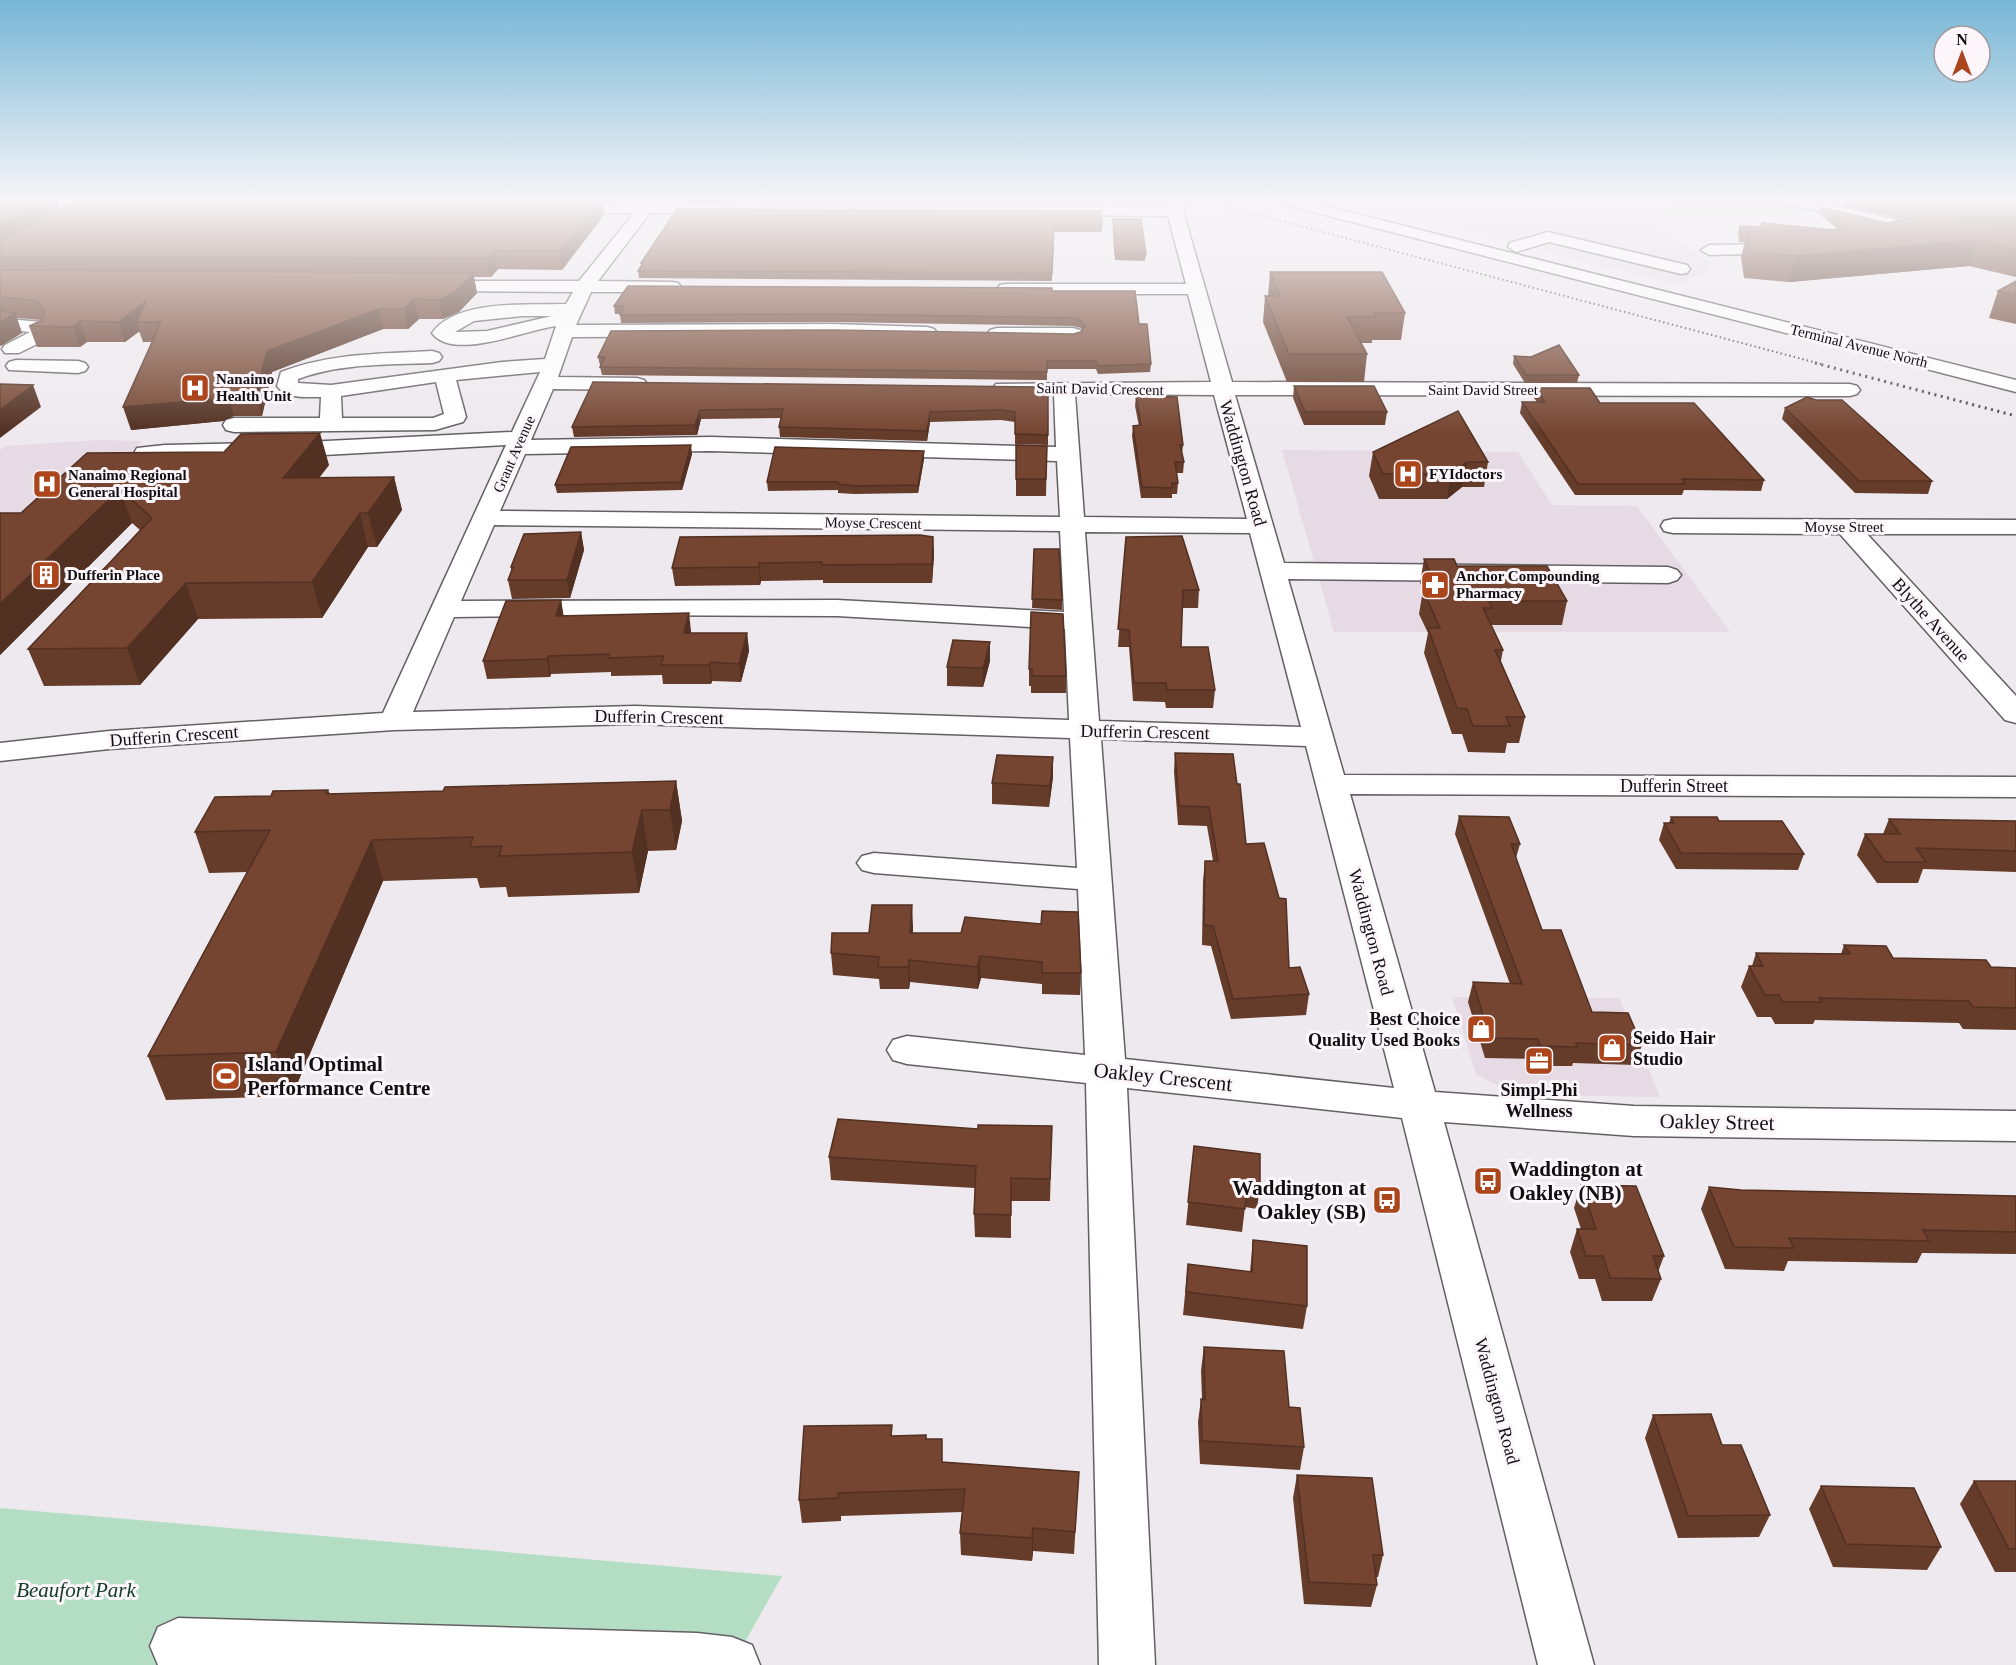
<svg xmlns="http://www.w3.org/2000/svg" width="2016" height="1665" viewBox="0 0 2016 1665" font-family="Georgia,serif">
<style>
.built{fill:#e6dae4}
.green{fill:#b4dec4}
.lines{fill:none;stroke-linecap:round;stroke-linejoin:round}
.minor-casing{stroke:#645f64;stroke-width:3}
.major-casing{stroke:#645f64;stroke-width:3}
.minor{fill:#fff;fill-rule:evenodd}
.major{fill:#fff;fill-rule:evenodd}
.rail-far1{stroke:#484648;stroke-width:2;stroke-dasharray:1.5 3;stroke-linecap:butt}
.rail{stroke:#484648;stroke-width:3;stroke-dasharray:2 4.5;stroke-linecap:butt}
.wall{fill:#653b2a}
.shaded-wall{fill:#523022}
.building{fill:#754531;stroke:#523022;stroke-width:1.5}
.labels{text-anchor:middle;dominant-baseline:central;stroke-width:6;stroke-linejoin:round;paint-order:stroke}
.far-street-label{font-size:15px;fill:#110f11;stroke:#fcf6fb}
.far-poi-label{font-size:15px;font-weight:bold;fill:#110f11;stroke:#fcf6fb;text-anchor:start}
.street-label{font-size:18px;fill:#110f11;stroke:#fcf6fb}
.poi-label{font-size:18px;font-weight:bold;fill:#110f11;stroke:#fcf6fb;text-anchor:end}
.near-poi-label{font-size:21px;font-weight:bold;fill:#110f11;stroke:#fcf6fb;text-anchor:start}
.near-street-label{font-size:21px;fill:#110f11;stroke:#fcf6fb}
.near-park-label{font-size:21px;font-style:italic;fill:#14402a;stroke:#fcf6fb}
</style>
<rect width="100%" height="100%" fill="#eee9ee"/>
<g class="built">
<polygon points="1342,200 1768,200 1803,206 1677,206 1395,213"/>
<polygon points="1575,212 1645,215 1703,258 1712,267 1679,285 1402,216"/>
<polygon points="99,440 142,441 57,519 0,520 0,450 5,446"/>
<polygon points="1282,450 1518,452 1552,505 1637,506 1730,632 1334,632"/>
<polygon points="1452,997 1619,998 1660,1097 1516,1095 1476,1074"/>
</g>
<g class="green">
<polygon points="1677,206 1803,206 1835,213 1645,215"/>
<polygon points="0,1508 782,1576 732,1665 0,1665"/>
</g>
<g class="lines">
<g class="minor-casing">
<g id="minor">
<polygon points="0,200 112,201 120,206 112,211 0,210"/>
<path d="M644 200H660L657 204H721L729 209 721 214 650 213 598 281 672 282 678 283 681 287 678 291 672 292H591L576 325 833 324 927 327 934 329 937 333 934 337 927 339 833 336 572 337 558 377 637 378 644 380 647 384 644 388 637 390 553 389 531 440 711 437 1056 447 1054 394H1003L996 392 993 388 996 384 1211 382 1188 294H1006L1000 293 997 289 1000 285 1006 284H1186L1168 216 856 213 854 210 862 205 1168 206 1169 200H1185L1183 211 1232 382 1850 384 1857 386 1860 390 1857 394 1850 396 1235 395 1284 563 1668 567 1677 570 1681 575 1677 580 1668 583 1288 579 1344 775 2016 777V797L1350 794 1435 1092 1634 1106 2016 1111V1141L1634 1136 1444 1122 1594 1665H1538L1402 1118 1127 1088 1155 1665H1099L1086 1083 907 1064 893 1060 887 1050 893 1040 907 1036 1085 1055 1078 889 874 873 862 870 857 863 862 856 874 853 1077 868 1070 738 635 724 394 730 109 749 0 761V743L109 731 383 713 506 445 306 456 145 460 137 458 134 453 137 448 165 445 306 442 512 432 540 372 456 380 466 417 463 422 435 430 234 432 226 430 223 425 226 420 234 418H320L321 397C306 397 286 399 277 386L281 372C330 353 380 354 432 351L439 353 442 357 439 361 432 363C387 365 341 363 298 379V383L331 385 502 362 545 359 556 326C528 329 453 362 432 333 456 299 529 305 566 304L573 292 430 291 424 290 421 286 424 282 430 281H579L634 213H559L553 211 551 208 553 205 641 204ZM522 316H552L487 331 455 332 474 321ZM436 382 444 414 433 418H342L341 396ZM1075 394 1214 395 1247 519 1084 517ZM711 451 1057 461 1060 517 500 511 525 454ZM494 525 1060 531 1064 612 837 600 461 601ZM1085 532 1250 533 1301 727 1099 721ZM601 615 837 616 1065 629 1069 720 635 706 413 712 454 617ZM1101 739 1306 746 1394 1088 1125 1059Z"/>
<polygon points="1783,200 1810,200 2016,248 2016,258 1786,203"/>
<polygon points="1548,232 1687,265 1690,269 1687,273 1681,274 1549,242 1516,252 1508,247 1510,243"/>
<polygon points="1789,244 1795,245 1797,249 1795,253 1709,255 1701,250 1709,245"/>
<polygon points="7,319 42,322 50,331 47,339 19,353 5,353 2,349 5,345 30,332 0,329 0,321"/>
<polygon points="997,328 1073,328 1080,330 1083,334 1080,338 1073,340 990,338 987,334 990,330"/>
<polygon points="16,360 78,361 85,363 88,367 85,371 78,373 9,370 6,366 9,362"/>
<polygon points="1673,519 2016,520 2016,534 1867,534 2016,696 2016,723 2005,720 1840,534 1673,533 1664,531 1661,526 1664,521"/>
<polygon points="178,1618 697,1633 732,1637 752,1645 760,1665 158,1665 150,1646 158,1627"/>
</g>
</g>
<g class="major-casing">
<polygon id="major" points="1275,200 1301,200 2016,380 2016,392 1278,203"/>
</g>
<use href="#minor" class="minor"/>
<use href="#major" class="major"/>
<polyline class="rail-far1" points="1202,200 1821,364"/>
<polyline class="rail" points="1815,363 2016,416"/>
</g>
<g class="wall">
<polygon points="0,200 56,200 59,209 77,200 617,200 615,202 602,202 604,215 562,270 498,269 491,277 474,277 477,293 459,312 443,319 419,319 408,329 383,329 272,372 262,416 234,416 223,421 131,430 152,342 143,342 139,331 125,342 87,342 80,347 37,347 29,326 41,320 17,318 22,333 0,346"/>
<polygon points="687,200 1099,200 1099,203 687,202"/>
<polygon points="1844,200 2016,200 2016,277 1969,266 1789,282 1744,278 1741,257 1745,242 1739,242 1738,232 1740,226 1839,230 1818,213 1820,207 1887,223 1905,220 1842,205"/>
<polygon points="677,209 1102,225 1102,232 1054,232 1052,281 639,278 638,271 641,266 641,263"/>
<polygon points="1113,219 1146,254 1145,261 1115,260"/>
<polygon points="1270,272 1405,313 1401,340 1372,340 1372,343 1361,343 1367,354 1364,382 1287,382 1263,322 1265,296 1268,296"/>
<polygon points="2016,281 2016,324 1989,318 1998,291"/>
<polygon points="1052,291 1139,324 1151,364 1150,372 1098,374 1096,369 1047,369 1047,380 602,375 600,367 601,365 600,365 598,357 1073,334 1081,332 1082,330 1081,328 1073,326 833,322 621,323 620,314 615,314 614,306"/>
<polygon points="1514,356 1579,375 1577,383 1525,383 1513,364"/>
<polygon points="593,382 1048,387 1048,445 1015,444 1015,422 1001,420 930,422 927,441 780,437 779,427 781,418 701,419 697,435 574,437 572,427"/>
<polygon points="1294,386 1387,412 1385,425 1304,425 1293,398"/>
<polygon points="1536,388 1600,403 1764,480 1761,491 1684,490 1682,495 1575,495 1520,413 1522,402 1537,402 1534,398"/>
<polygon points="1136,396 1183,445 1182,454 1184,462 1183,473 1176,473 1178,483 1177,494 1172,494 1172,498 1141,498 1132,436 1133,426 1139,426 1135,406"/>
<polygon points="1816,400 1932,481 1928,494 1855,493 1782,419 1785,408"/>
<polygon points="1016,445 1047,446 1046,496 1016,496"/>
<polygon points="924,451 924,459 918,493 854,494 838,493 838,490 768,491 767,482"/>
<polygon points="1373,452 1488,462 1484,487 1462,487 1447,499 1379,499 1369,476"/>
<polygon points="87,453 329,465 319,478 394,477 402,510 377,547 368,547 322,618 198,619 140,685 44,686 28,649 140,530 132,523 0,655 0,513 21,513"/>
<polygon points="692,454 682,490 557,493 555,485"/>
<polygon points="581,532 584,550 570,598 512,599 508,580 511,572 511,567"/>
<polygon points="933,537 934,555 932,583 823,583 823,580 761,581 760,585 675,586 672,568"/>
<polygon points="1126,537 1199,590 1198,608 1182,608 1181,647 1215,690 1213,708 1166,708 1165,702 1133,701 1129,647 1118,647"/>
<polygon points="1034,549 1062,600 1062,610 1032,608"/>
<polygon points="1424,559 1457,566 1567,601 1562,625 1491,625 1503,650 1501,661 1525,717 1519,743 1507,743 1505,753 1468,752 1462,734 1452,734 1424,653 1428,633 1419,614 1423,590 1420,583"/>
<polygon points="561,600 563,615 691,631 691,633 747,633 749,651 741,682 712,681 711,684 663,684 662,675 611,676 611,672 551,674 550,677 487,679 483,661"/>
<polygon points="990,642 990,661 983,687 947,686 947,667"/>
<polygon points="1029,669 1066,676 1066,693 1031,693 1031,686 1029,686"/>
<polygon points="1175,753 1237,784 1246,844 1289,968 1309,994 1306,1015 1231,1019 1211,946 1202,945 1203,881 1205,861 1213,861 1207,826 1178,825 1174,772"/>
<polygon points="1053,757 1053,777 1049,807 992,804 992,783"/>
<polygon points="676,781 682,821 676,850 648,851 639,893 508,897 506,887 480,888 477,878 383,881 292,1096 166,1100 148,1056 247,872 209,873 195,832 271,796 328,790 330,794 443,791"/>
<polygon points="1459,816 1520,844 1516,858 1542,930 1592,1012 1642,1045 1635,1065 1573,1063 1572,1066 1535,1066 1533,1059 1485,1058 1468,1002 1473,982 1510,984 1455,834"/>
<polygon points="1671,817 1719,821 1804,854 1798,870 1676,869 1659,840 1664,823 1669,823"/>
<polygon points="1889,819 2016,821 2016,872 1923,869 1918,883 1877,883 1857,855 1865,834 1883,834"/>
<polygon points="913,926 913,933 961,933 1081,973 1080,995 1042,994 1042,984 981,978 978,989 910,982 909,989 880,989 879,979 833,975 831,953 869,933"/>
<polygon points="1844,945 1893,958 1991,967 2016,968 2016,1030 1963,1029 1959,1023 1815,1020 1813,1024 1775,1024 1771,1017 1757,1017 1741,987 1749,966 1752,966 1756,953 1841,954"/>
<polygon points="1052,1126 1050,1201 1011,1201 1011,1238 975,1237 974,1214 975,1188 831,1180 829,1157 978,1129"/>
<polygon points="1194,1146 1260,1186 1257,1209 1245,1207 1242,1232 1186,1225"/>
<polygon points="1581,1185 1664,1256 1658,1272 1661,1279 1652,1301 1602,1301 1595,1279 1579,1279 1570,1252 1577,1229 1581,1229 1574,1208"/>
<polygon points="1709,1187 1741,1190 2016,1196 2016,1254 1922,1253 1917,1263 1788,1261 1784,1271 1725,1269 1701,1209"/>
<polygon points="1253,1240 1307,1306 1303,1329 1183,1315 1188,1264 1250,1272"/>
<polygon points="1204,1347 1289,1407 1304,1447 1300,1470 1200,1464 1198,1422 1201,1399 1202,1399 1201,1370"/>
<polygon points="1653,1415 1770,1515 1759,1537 1678,1538 1645,1438"/>
<polygon points="892,1436 927,1439 943,1462 1079,1472 1074,1554 1033,1551 1032,1561 961,1555 960,1533 962,1512 841,1516 841,1521 802,1523 799,1500"/>
<polygon points="1297,1475 1383,1555 1378,1577 1376,1577 1377,1585 1371,1607 1304,1604 1293,1498"/>
<polygon points="1974,1481 2016,1481 2016,1572 1995,1572 1960,1504"/>
<polygon points="1821,1486 1941,1547 1927,1570 1833,1567 1809,1509"/>
</g>
<g class="shaded-wall">
<polygon points="46,200 56,200 60,212 0,246 0,225"/>
<polygon points="600,200 602,200 604,215 562,270 559,251"/>
<polygon points="1977,240 1969,266 1789,282 1796,256"/>
<polygon points="495,251 498,269 491,277 487,258"/>
<polygon points="473,273 477,293 459,312 443,319 439,300"/>
<polygon points="0,299 6,317 0,319"/>
<polygon points="414,299 419,319 408,329 404,309"/>
<polygon points="146,301 137,322 140,331 125,342 119,322"/>
<polygon points="379,309 383,329 272,372 262,416 256,394 267,351"/>
<polygon points="15,313 22,333 1,346 0,344 0,322"/>
<polygon points="80,321 87,342 80,347 73,327"/>
<polygon points="33,385 41,407 0,438 0,410"/>
<polygon points="228,394 234,416 223,421 131,430 123,407"/>
<polygon points="700,410 701,419 697,435 695,425"/>
<polygon points="930,412 930,422 927,441 927,431"/>
<polygon points="320,433 329,465 293,511 283,478"/>
<polygon points="691,445 692,454 682,490 681,482"/>
<polygon points="924,451 924,459 918,493 918,485"/>
<polygon points="1467,462 1462,487 1447,499 1451,474"/>
<polygon points="394,477 402,510 377,547 368,513"/>
<polygon points="120,489 132,523 0,655 0,604"/>
<polygon points="360,513 368,547 322,618 312,582"/>
<polygon points="581,532 584,550 570,598 567,580"/>
<polygon points="933,537 934,555 932,583 932,564"/>
<polygon points="759,563 761,581 760,585 759,567"/>
<polygon points="186,583 198,619 140,685 127,648"/>
<polygon points="561,600 564,618 556,616"/>
<polygon points="689,613 691,631 687,651 684,633"/>
<polygon points="747,633 749,651 741,682 739,664"/>
<polygon points="990,642 990,661 983,687 983,668"/>
<polygon points="548,656 551,674 550,677 547,659"/>
<polygon points="710,662 712,681 711,684 709,665"/>
<polygon points="1053,757 1053,777 1049,807 1050,786"/>
<polygon points="676,781 682,821 676,850 670,810"/>
<polygon points="642,810 648,851 639,893 632,852"/>
<polygon points="372,840 383,881 292,1096 276,1052"/>
<polygon points="912,905 913,926 911,954 910,933"/>
<polygon points="980,956 981,978 978,989 977,967"/>
<polygon points="909,960 910,982 909,989 908,967"/>
<polygon points="1033,1528 1033,1551 1032,1561 1032,1538"/>
</g>
<g class="building">
<polygon points="0,200 46,200 0,225"/>
<polygon points="77,200 600,200 559,251 495,251 487,258 0,257 0,241"/>
<polygon points="1929,200 2016,200 2016,219"/>
<polygon points="1820,207 1887,223 1849,230"/>
<polygon points="677,209 1101,211 1102,225 1054,225 1052,273 638,271 643,263 641,263"/>
<polygon points="1933,215 2016,233 2016,250 1977,240 1796,256 1750,252 1748,232 1851,229"/>
<polygon points="1113,219 1141,219 1146,254 1115,254"/>
<polygon points="1762,223 1832,230 1748,232 1747,235 1741,236 1740,226 1761,227"/>
<polygon points="0,270 473,273 455,292 439,300 414,299 404,309 379,309 267,351 256,394 228,394 217,399 123,407 161,322 137,322 146,301 119,322 80,321 73,327 29,326 41,321 45,312 37,301 0,297"/>
<polygon points="1270,272 1382,272 1405,313 1374,313 1375,317 1347,317 1367,354 1289,354 1265,296 1280,296"/>
<polygon points="2016,281 2016,295 1998,291"/>
<polygon points="628,286 1052,288 1052,291 1135,291 1139,324 1147,324 1151,364 1098,366 1096,361 1047,361 1047,372 600,367 605,357 598,357 611,331 832,330 1073,334 1081,332 1085,326 1081,320 1073,318 833,314 620,315 624,306 614,306"/>
<polygon points="0,311 15,313 0,322"/>
<polygon points="1559,345 1579,375 1526,375 1514,356 1531,357"/>
<polygon points="593,382 1048,387 1048,435 1015,434 1015,412 1001,410 930,412 927,431 779,427 783,409 700,410 695,425 572,427"/>
<polygon points="0,384 33,385 0,410"/>
<polygon points="1294,386 1374,386 1387,412 1305,412"/>
<polygon points="1536,388 1590,388 1600,403 1694,403 1764,480 1682,479 1685,484 1578,484 1522,402 1545,402"/>
<polygon points="1136,396 1177,397 1183,445 1180,445 1184,462 1175,462 1178,483 1172,483 1172,488 1142,487 1133,426 1141,425"/>
<polygon points="1807,397 1816,400 1842,400 1932,481 1859,481 1785,408"/>
<polygon points="1458,411 1488,462 1467,462 1451,474 1383,474 1373,452"/>
<polygon points="320,433 283,478 394,477 368,513 360,513 312,582 186,583 127,648 28,649 152,518 120,489 0,604 0,513 21,513 87,453 224,452 241,434"/>
<polygon points="691,445 681,482 555,485 571,447"/>
<polygon points="1016,445 1047,446 1046,479 1016,479"/>
<polygon points="775,447 924,451 918,485 854,486 838,484 838,482 767,482"/>
<polygon points="581,532 567,580 508,580 513,567 511,567 524,534"/>
<polygon points="920,535 933,537 932,564 822,565 822,562 759,563 759,567 672,568 680,537"/>
<polygon points="1182,536 1199,590 1183,590 1181,647 1208,647 1215,690 1167,690 1166,683 1134,683 1129,630 1118,629 1126,537"/>
<polygon points="1034,549 1059,549 1062,600 1032,599"/>
<polygon points="1424,559 1454,559 1457,566 1547,566 1567,601 1489,601 1492,608 1483,608 1503,650 1495,650 1525,717 1506,717 1510,726 1473,726 1467,709 1457,708 1428,628 1440,628 1423,590 1438,590"/>
<polygon points="561,600 556,616 689,613 684,633 747,633 739,664 710,662 709,665 661,665 664,656 608,658 609,654 548,656 547,659 483,661 506,601"/>
<polygon points="1031,612 1063,614 1066,676 1032,676 1032,669 1029,669"/>
<polygon points="953,640 990,642 983,668 947,667"/>
<polygon points="1175,753 1233,754 1237,784 1240,784 1246,844 1264,843 1279,898 1286,899 1289,968 1300,967 1309,994 1233,999 1213,926 1204,925 1205,861 1218,861 1209,807 1179,806"/>
<polygon points="997,755 1053,757 1050,786 992,783"/>
<polygon points="676,781 670,810 642,810 632,852 499,856 502,846 470,847 473,837 372,840 276,1052 148,1056 270,830 195,832 215,797 271,796 273,791 328,790 326,794 443,791 445,787"/>
<polygon points="1459,816 1509,817 1520,844 1511,844 1542,930 1561,930 1592,1012 1628,1013 1642,1045 1576,1043 1577,1047 1540,1046 1538,1039 1490,1038 1473,982 1522,984"/>
<polygon points="1671,817 1717,817 1719,821 1782,821 1804,854 1681,853 1664,823 1674,823"/>
<polygon points="1889,819 2016,821 2016,851 1916,848 1926,862 1885,862 1865,834 1900,834"/>
<polygon points="872,905 912,905 910,933 961,933 965,917 1041,924 1042,911 1078,912 1081,973 1042,973 1042,962 980,956 977,967 909,960 908,967 878,967 879,957 831,953 832,933 869,933"/>
<polygon points="1844,945 1886,946 1893,958 1986,960 1991,967 2016,968 2016,1008 1973,1007 1969,1001 1819,998 1822,1002 1783,1002 1779,995 1765,995 1749,966 1763,966 1756,953 1850,954"/>
<polygon points="838,1119 978,1129 978,1125 1052,1126 1050,1179 1011,1178 1011,1215 974,1214 976,1166 829,1157"/>
<polygon points="1194,1146 1260,1154 1260,1186 1247,1184 1245,1209 1188,1202"/>
<polygon points="1581,1185 1636,1186 1664,1256 1653,1256 1661,1279 1610,1278 1603,1256 1586,1256 1577,1229 1596,1229"/>
<polygon points="1709,1187 1741,1190 2016,1196 2016,1232 1923,1230 1929,1241 1789,1238 1794,1248 1734,1247"/>
<polygon points="1253,1240 1307,1246 1307,1306 1186,1292 1188,1264 1252,1272"/>
<polygon points="1204,1347 1284,1351 1289,1407 1300,1408 1304,1447 1202,1441 1201,1399 1205,1400"/>
<polygon points="1711,1414 1722,1445 1741,1445 1770,1515 1688,1516 1653,1415"/>
<polygon points="892,1425 891,1436 926,1435 926,1439 942,1439 942,1462 1079,1472 1075,1532 1033,1528 1032,1538 960,1533 965,1489 838,1493 838,1498 799,1500 804,1426"/>
<polygon points="1297,1475 1372,1478 1383,1555 1373,1555 1377,1585 1309,1582"/>
<polygon points="1974,1481 2016,1481 2016,1549 2009,1549"/>
<polygon points="1821,1486 1914,1488 1941,1547 1846,1544"/>
</g>
<linearGradient id="sky" x2="0" y2="1"><stop stop-color="#77b6d6"/><stop offset="0.46" stop-color="#f7f5f7"/><stop offset="1" stop-color="#f7f5f7" stop-opacity="0"/></linearGradient>
<rect width="2016" height="433" fill="url(#sky)"/>
<defs>
<g id="hospital-square" transform="scale(1.5)"><rect x="-9" y="-9" width="18" height="18" rx="4" fill="#ab451c" stroke="#fcf6fb"/><path d="M-5-5h3v3.5h4V-5h3V5h-3V1.5h-4V5h-3Z" fill="#fff"/></g>
<g id="building-square" transform="scale(1.5)"><rect x="-9" y="-9" width="18" height="18" rx="4" fill="#ab451c" stroke="#fcf6fb"/><path d="M-4-6H4V6H1V3H-1V6H-4ZM-2.5-4.3h1.7v1.8h-1.7ZM.8-4.3h1.7v1.8H.8ZM-2.5-1h1.7V.8h-1.7ZM.8-1h1.7V.8H.8Z" fill="#fff"/></g>
<g id="pharmacy-square" transform="scale(1.5)"><rect x="-9" y="-9" width="18" height="18" rx="4" fill="#ab451c" stroke="#fcf6fb"/><path d="M-2-6h4v4h4v4h-4v4h-4v-4h-4v-4h4Z" fill="#fff"/></g>
<g id="shop-square" transform="scale(1.5)"><rect x="-9" y="-9" width="18" height="18" rx="4" fill="#ab451c" stroke="#fcf6fb"/><path d="M-5-2.5h2.3a2.7 3.5 0 0 1 5.4 0H5L5.5 6h-11ZM-1.5-2.5h3a1.5 2.3 0 0 0-3 0Z" fill="#fff"/></g>
<g id="office-square" transform="scale(1.5)"><rect x="-9" y="-9" width="18" height="18" rx="4" fill="#ab451c" stroke="#fcf6fb"/><path d="M-6-3h4V-5.5h4V-3h4V5H-6ZM-1-4.5V-3h2v-1.5ZM-6 0V1H6V0Z" fill="#fff"/></g>
<g id="stadium-square" transform="scale(1.5)"><rect x="-9" y="-9" width="18" height="18" rx="4" fill="#ab451c" stroke="#fcf6fb"/><path d="M0-5a6.5 5 0 1 0 0 10a6.5 5 0 1 0 0-10ZM-3.5-1.8h7v3.6h-7Z" fill="#fff"/></g>
<g id="bus-square" transform="scale(1.5)"><rect x="-9" y="-9" width="18" height="18" rx="4" fill="#ab451c" stroke="#fcf6fb"/><path d="M-5-6H5V4H4V6H2V4H-2V6H-4V4H-5ZM-3.5-4V0h7V-4ZM-3.5 1.2v1.5H-2V1.2ZM2 1.2v1.5H3.5V1.2Z" fill="#fff"/></g>
</defs>
<g fill-rule="evenodd">
<use href="#hospital-square" x="195" y="388"/>
<use href="#hospital-square" x="1408" y="474"/>
<use href="#hospital-square" x="47" y="484"/>
<use href="#building-square" x="46" y="575"/>
<use href="#pharmacy-square" x="1435" y="585"/>
<use href="#shop-square" x="1481" y="1029"/>
<use href="#shop-square" x="1612" y="1048"/>
<use href="#office-square" x="1539" y="1061"/>
<use href="#stadium-square" x="226" y="1076"/>
<use href="#bus-square" x="1488" y="1181"/>
<use href="#bus-square" x="1387" y="1200"/>
</g>
<g class="labels">
<g class="far-street-label">
<text transform="translate(1859 346) rotate(14)">Terminal Avenue North</text>
<text transform="translate(1100 389) rotate(1)">Saint David Crescent</text>
<text x="1483" y="390">Saint David Street</text>
<text transform="translate(514 454) rotate(-66)">Grant Avenue</text>
<text transform="translate(873 523) rotate(1)">Moyse Crescent</text>
<text x="1844" y="527">Moyse Street</text>
</g>
<g class="far-poi-label">
<text x="216" y="379">Nanaimo<tspan x="216" dy="17">Health Unit</tspan></text>
<text x="1429" y="474">FYIdoctors</text>
<text x="68" y="475">Nanaimo Regional<tspan x="68" dy="17">General Hospital</tspan></text>
<text x="67" y="575">Dufferin Place</text>
<text x="1456" y="576">Anchor Compounding<tspan x="1456" dy="17">Pharmacy</tspan></text>
</g>
<g class="street-label">
<text transform="translate(1243 463) rotate(74)">Waddington Road</text>
<text transform="translate(1931 620) rotate(48)">Blythe Avenue</text>
<text transform="translate(659 717) rotate(1)">Dufferin Crescent</text>
<text transform="translate(1145 732) rotate(1)">Dufferin Crescent</text>
<text transform="translate(174 736) rotate(-4)">Dufferin Crescent</text>
<text x="1674" y="786">Dufferin Street</text>
<text transform="translate(1371 932) rotate(75)">Waddington Road</text>
<text transform="translate(1497 1401) rotate(75)">Waddington Road</text>
</g>
<g class="poi-label">
<text x="1460" y="1019">Best Choice<tspan x="1460" dy="21">Quality Used Books</tspan></text>
<text x="1633" y="1038" text-anchor="start">Seido Hair<tspan x="1633" dy="21">Studio</tspan></text>
<text x="1539" y="1090" text-anchor="middle">Simpl-Phi<tspan x="1539" dy="21">Wellness</tspan></text>
</g>
<g class="near-poi-label">
<text x="247" y="1064">Island Optimal<tspan x="247" dy="24">Performance Centre</tspan></text>
<text x="1509" y="1169">Waddington at<tspan x="1509" dy="24">Oakley (NB)</tspan></text>
<text x="1366" y="1188" text-anchor="end">Waddington at<tspan x="1366" dy="24">Oakley (SB)</tspan></text>
</g>
<g class="near-street-label">
<text transform="translate(1163 1077) rotate(6)">Oakley Crescent</text>
<text transform="translate(1717 1122) rotate(1)">Oakley Street</text>
</g>
<g class="near-park-label">
<text x="76" y="1590">Beaufort Park</text>
</g>
</g>
<g transform="translate(1962 54)"><circle r="28" fill="#fcf6fb" stroke="#9e9a9d" stroke-width="1.5"/>
<path d="M0-4.5L10 22L0 15L-10 22Z" fill="#ab451c"/>
<text y="-9" font-size="16" font-weight="bold" text-anchor="middle" fill="#110f11">N</text>
</g>
</svg>
